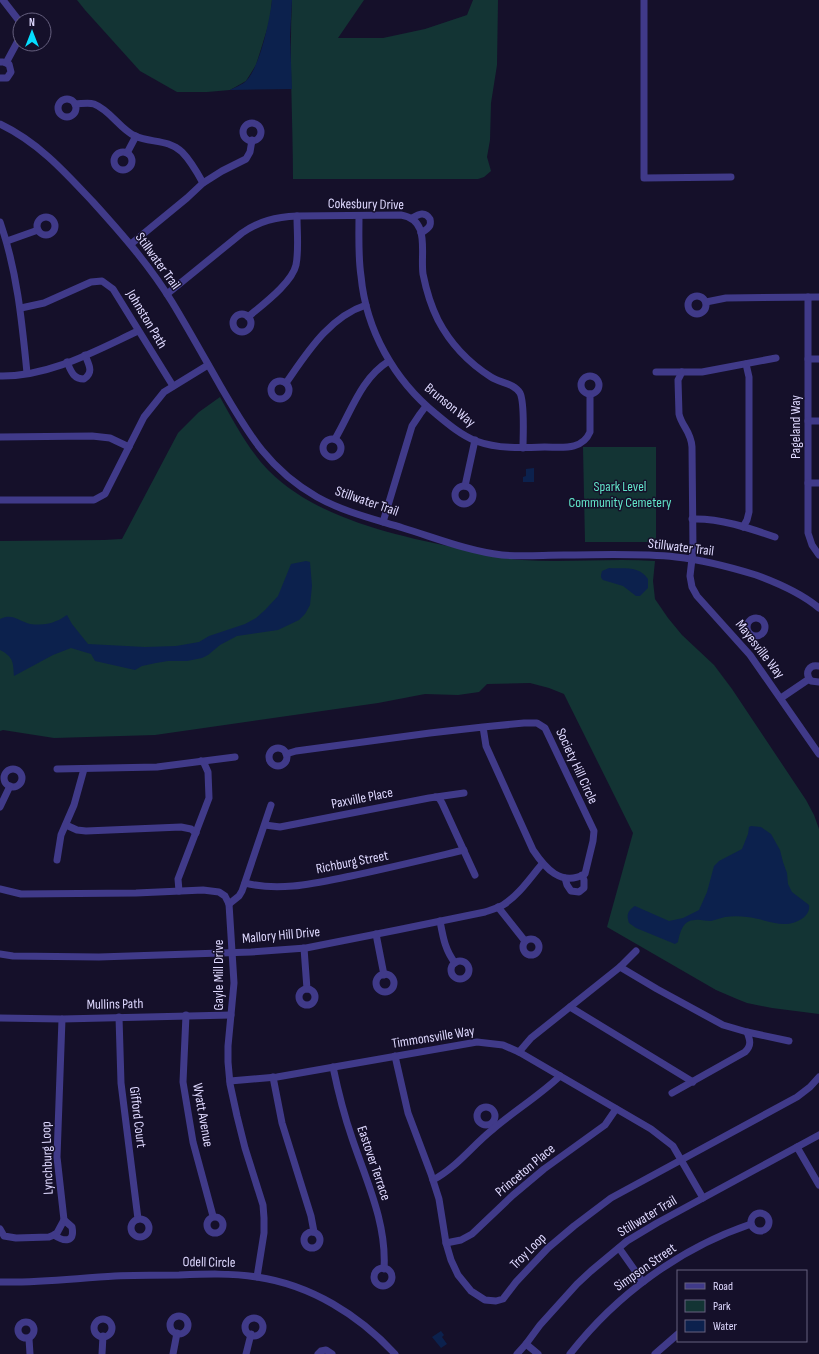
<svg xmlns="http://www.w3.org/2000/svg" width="819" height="1354" viewBox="0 0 819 1354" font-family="'Sofia Sans Condensed',sans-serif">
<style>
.green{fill:#133434}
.water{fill:#0c214d}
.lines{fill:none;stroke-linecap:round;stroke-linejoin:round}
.minor{stroke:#403a89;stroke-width:7}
.labels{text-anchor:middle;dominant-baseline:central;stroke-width:3;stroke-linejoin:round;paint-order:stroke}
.street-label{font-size:14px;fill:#dfd9ff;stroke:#15102a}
.park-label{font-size:14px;fill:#61e3c7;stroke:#15102a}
</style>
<rect width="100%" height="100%" fill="#15102a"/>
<g class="green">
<polygon points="77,0 272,0 270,20 256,65 246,81 230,90 207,92 177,92 140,71 85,10"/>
<path d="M292 0H364L338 38H383L425 29 467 15 473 0H498L497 65 491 103 490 140 487 157 491 171 484 177 478 179H293C293 120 289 60 292 0Z"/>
<path d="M220 397C234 422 248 449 268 470 317 520 402 537 468 550 485 554 504 559 522 560 566 563 611 558 655 561L653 581 655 599 668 618 682 635 714 665 732 689 806 800 814 815 819 829V1014L772 1008 747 1003 737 999 716 990 607 927 633 833 564 694 549 688 530 683 487 684 479 692 458 695 425 694 378 703 155 735 54 738 3 730 0 731V541L104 540 122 539 178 433 199 412Z"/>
<polygon points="583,447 656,447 656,542 585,542"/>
</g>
<g class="water">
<path d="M272 0H292L290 36 292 89 230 90C235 87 242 85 246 81 260 67 270 19 272 0Z"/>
<polygon points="534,468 534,482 523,482 523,477 526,476 526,469"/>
<path d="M306 561 310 562 312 586 310 605 305 614 299 620 278 630 237 636 220 645 208 655 202 658 187 661H168L156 663 142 666 135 670 95 661 91 654 71 648 53 655 14 676C13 663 14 657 0 650V619C13 613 18 621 30 624 39 625 48 625 56 621 60 620 63 617 67 615L72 624 88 644 145 647 176 646 199 642 209 636 245 624 256 618 265 610 278 596 291 564Z"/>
<path d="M609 568C624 569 639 565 648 579V588L640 596H636L623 586 603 580C600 577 601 575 602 571Z"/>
<path d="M751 826 761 827 771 834 780 850 783 862 787 873 788 884 792 892 809 905C810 910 807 915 803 918 785 931 767 919 747 917 740 916 732 916 725 917 720 918 716 920 711 921 705 921 700 919 695 920 683 920 680 932 678 942L675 944 636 928 629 923C626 915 628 910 635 906L669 921 683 918 699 910 707 892 714 866 719 861 742 849 748 834 749 827Z"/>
<polygon points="441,1331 444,1335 442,1337 447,1344 441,1348 432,1337"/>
</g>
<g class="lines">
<g class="minor">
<polyline points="3,0 20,22"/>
<polyline points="644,0 644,178 731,177"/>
<polyline points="0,62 3,62 9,64 11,72 7,78 0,78"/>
<polyline points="6,63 20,37"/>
<circle cx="67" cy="108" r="9"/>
<path d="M75 104C81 104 88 102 94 104 110 110 120 129 135 136 151 143 168 139 182 152 191 161 197 172 203 183"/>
<circle cx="252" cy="132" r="9"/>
<path d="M0 124C38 142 65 172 93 202 122 234 150 266 172 302 189 330 205 359 221 387 248 433 268 469 317 497 344 512 374 519 403 528 436 538 468 551 502 555 522 557 543 555 563 555 601 555 639 553 676 557 703 560 730 567 756 575 778 583 801 593 819 608"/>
<circle cx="123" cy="161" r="9"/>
<polyline points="127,153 136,136"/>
<path d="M359 216C359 236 358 256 361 276 366 330 394 380 436 414 448 424 461 435 476 441 498 449 521 448 545 447 561 447 582 451 590 432V394"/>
<circle cx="46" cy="226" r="9"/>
<path d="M412 218C419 214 425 211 430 219 432 227 427 229 421 233"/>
<path d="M0 222C17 270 22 322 27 373"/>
<polyline points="7,241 38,230"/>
<polyline points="131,244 187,198 203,183 222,171 246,159 250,152 252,140"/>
<path d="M167 294 242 233C259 221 276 217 297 216L401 215C431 220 420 252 423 274 426 289 431 306 438 320 450 343 469 363 491 377 500 383 514 383 520 393 525 403 523 435 523 448"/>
<circle cx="697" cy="305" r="9"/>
<polyline points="808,297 808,533 812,545 819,555"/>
<polyline points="706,302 726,298 819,297"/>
<polyline points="21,308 44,303 91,282 102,281 113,289 173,386"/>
<circle cx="242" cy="323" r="9"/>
<path d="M248 317C262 305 292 283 296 265 299 250 297 232 297 216"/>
<polyline points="808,359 819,359"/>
<path d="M67 362C71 371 73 379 84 379 94 372 89 365 85 355"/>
<polyline points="656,372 702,372 776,358"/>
<path d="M682 372 678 380 679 414C682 427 691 431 692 447L693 550 690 576 692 587 697 596 750 655 819 754"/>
<path d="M0 376C49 377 95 351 138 331"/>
<circle cx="590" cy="385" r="9"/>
<circle cx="280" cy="390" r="9"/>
<path d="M286 383C307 353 329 317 366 305"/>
<polyline points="808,421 819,421"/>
<polyline points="0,437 92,436 110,438 129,447"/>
<path d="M335 439C351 412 361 378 389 361"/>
<circle cx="332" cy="448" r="9"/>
<polyline points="808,483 819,483"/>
<polyline points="465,486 475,440"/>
<circle cx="464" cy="495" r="9"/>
<polyline points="0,500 94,500 105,494 144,417 164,392 208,365"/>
<path d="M692 519C720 518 749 528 775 537"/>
<polyline points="383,522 412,426 420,414 426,406"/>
<polyline points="743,527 747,520 749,512 749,377 746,364"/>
<circle cx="756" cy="627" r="9"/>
<path d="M819 666C809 664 804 673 811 681L819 682"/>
<polyline points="781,698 809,679"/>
<circle cx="278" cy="757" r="9"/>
<path d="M286 754 296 751 430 733 483 727 486 746 533 850C545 868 561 887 585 874L593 841 594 831 545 728 537 723H524L483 727"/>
<polyline points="57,769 157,767 235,757"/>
<circle cx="13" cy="778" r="9"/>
<polyline points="435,797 439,798 442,803 475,875"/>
<polyline points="0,807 10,786"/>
<polyline points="66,825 77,830 86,831 181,827 191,829 196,833"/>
<polyline points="265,825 280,827 429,798 464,793"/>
<polyline points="57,860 61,835 74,805 84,769"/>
<polyline points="565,878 567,885 571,891 579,892 584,888 584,880 582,875"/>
<path d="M245 883C280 892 316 883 351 876 389 868 426 859 464 850"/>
<polyline points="0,889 21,894 136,893 203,890 219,892 225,896 229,904 234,983 228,1046 228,1062 230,1084 237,1116 245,1148 263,1205 264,1218 264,1233 257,1277"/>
<polyline points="179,891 178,879 209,798 208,772 204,763 201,761"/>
<polyline points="229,904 239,896 242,891 271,805"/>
<polyline points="498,907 525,941"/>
<path d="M440 921C443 937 445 950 455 963"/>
<polyline points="376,934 384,975"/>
<circle cx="531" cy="947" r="8"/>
<polyline points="304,948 307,989"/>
<path d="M0 954 13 956 99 957 251 952 306 948 397 930 485 912C491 910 498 908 503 905 519 895 530 878 542 864"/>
<circle cx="460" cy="970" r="9"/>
<polyline points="620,967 657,989 723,1025 747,1032 789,1041"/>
<circle cx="385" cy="983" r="9"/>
<circle cx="307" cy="997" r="8"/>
<polyline points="570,1007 693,1082"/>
<polyline points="186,1015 183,1082 193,1142 213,1216"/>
<polyline points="119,1017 121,1083 138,1219"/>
<polyline points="0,1018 62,1019 231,1015"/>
<polyline points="519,1052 531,1038 620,967 636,951"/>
<polyline points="395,1056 408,1113 431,1174 439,1199 446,1243 451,1260 458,1275 471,1291 485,1300 496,1301 503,1299 516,1282 548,1248 574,1226 611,1198 797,1097 810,1087 819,1077"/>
<path d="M333 1067C338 1091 344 1115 352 1138 366 1180 387 1223 384 1269"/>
<polyline points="273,1077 282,1123 311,1216 314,1232"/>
<polyline points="230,1081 277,1077 477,1042 503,1045 519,1052 651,1129 673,1146 703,1198"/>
<path d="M672 1093 745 1052C752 1045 750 1040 747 1032"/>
<circle cx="486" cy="1116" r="9"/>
<polyline points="797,1147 819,1185"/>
<path d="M433 1180C456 1168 472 1146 492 1130 514 1111 539 1096 560 1076"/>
<circle cx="760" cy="1222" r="9"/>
<circle cx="215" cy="1225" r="8"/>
<circle cx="140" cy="1228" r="9"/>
<polyline points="0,1229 4,1236 16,1238 49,1237 54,1235 57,1233 64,1220 57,1157 62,1019"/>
<circle cx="312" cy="1240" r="8"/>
<path d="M54 1235C64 1242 75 1243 72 1227L64 1220"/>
<polyline points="446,1243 461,1240 472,1234 513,1195 544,1169 605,1125 616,1109"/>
<polyline points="619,1248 643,1282"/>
<circle cx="383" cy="1277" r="9"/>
<path d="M0 1282C39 1283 77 1278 115 1276 136 1275 157 1275 179 1275 205 1274 231 1273 257 1277 311 1285 359 1315 395 1354"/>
<circle cx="179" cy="1325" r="9"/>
<circle cx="254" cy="1327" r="9"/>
<circle cx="103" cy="1328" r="9"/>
<circle cx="26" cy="1330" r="8"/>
<polyline points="29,1339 30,1354"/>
<polyline points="526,1344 538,1354"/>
<polyline points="102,1354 103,1336"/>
<polyline points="173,1354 177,1333"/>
<polyline points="246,1354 251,1334"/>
<polyline points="318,1354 321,1351 326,1350 332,1354"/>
<polyline points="517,1354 526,1344 540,1325 577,1284 591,1271 627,1241 657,1223 819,1135"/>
<path d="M570 1354C616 1295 680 1248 751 1224"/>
<polyline points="655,1354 678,1334"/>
</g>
</g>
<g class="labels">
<g class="street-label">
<text transform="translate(366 204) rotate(1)">Cokesbury Drive</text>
<text transform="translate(158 261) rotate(54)">Stillwater Trail</text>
<text transform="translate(147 319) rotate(59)">Johnston Path</text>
<text transform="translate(450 405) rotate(39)">Brunson Way</text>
<text transform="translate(795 427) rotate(-90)">Pageland Way</text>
<text transform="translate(367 501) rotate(19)">Stillwater Trail</text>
<text transform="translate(681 547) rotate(7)">Stillwater Trail</text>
<text transform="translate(760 649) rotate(52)">Mayesville Way</text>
<text transform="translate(577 766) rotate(65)">Society Hill Circle</text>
<text transform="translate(362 798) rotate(-11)">Paxville Place</text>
<text transform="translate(352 862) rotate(-11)">Richburg Street</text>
<text transform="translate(281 935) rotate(-5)">Mallory Hill Drive</text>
<text transform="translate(218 975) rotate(-90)">Gayle Mill Drive</text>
<text transform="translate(115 1004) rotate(-1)">Mullins Path</text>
<text transform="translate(433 1037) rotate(-9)">Timmonsville Way</text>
<text transform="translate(203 1115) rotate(80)">Wyatt Avenue</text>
<text transform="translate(138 1117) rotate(83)">Gifford Court</text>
<text transform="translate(47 1158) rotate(-92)">Lynchburg Loop</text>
<text transform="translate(374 1163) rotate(71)">Eastover Terrace</text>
<text transform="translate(525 1170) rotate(-40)">Princeton Place</text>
<text transform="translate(647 1216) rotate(-31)">Stillwater Trail</text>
<text transform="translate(528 1251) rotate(-45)">Troy Loop</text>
<text transform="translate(209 1262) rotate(1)">Odell Circle</text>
<text transform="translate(645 1267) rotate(-35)">Simpson Street</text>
</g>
<g class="park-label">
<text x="620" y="486">Spark Level<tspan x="620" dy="16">Community Cemetery</tspan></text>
</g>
</g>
<rect x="677" y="1270" width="130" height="72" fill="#15102a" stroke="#66607f"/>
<rect x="685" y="1283" width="20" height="6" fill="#403a89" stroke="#66607f"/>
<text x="713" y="1290" font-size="12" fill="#dfd9ff">Road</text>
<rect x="685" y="1300" width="20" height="12" fill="#133434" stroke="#66607f"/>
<text x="713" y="1310" font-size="12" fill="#dfd9ff">Park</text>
<rect x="685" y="1320" width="20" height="12" fill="#0c214d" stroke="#66607f"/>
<text x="713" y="1330" font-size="12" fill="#dfd9ff">Water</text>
<g transform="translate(32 32)"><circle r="19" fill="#15102a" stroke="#66607f"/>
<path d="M0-3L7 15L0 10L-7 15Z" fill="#05ddff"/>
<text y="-6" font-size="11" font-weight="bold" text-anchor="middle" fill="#dfd9ff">N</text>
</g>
</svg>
